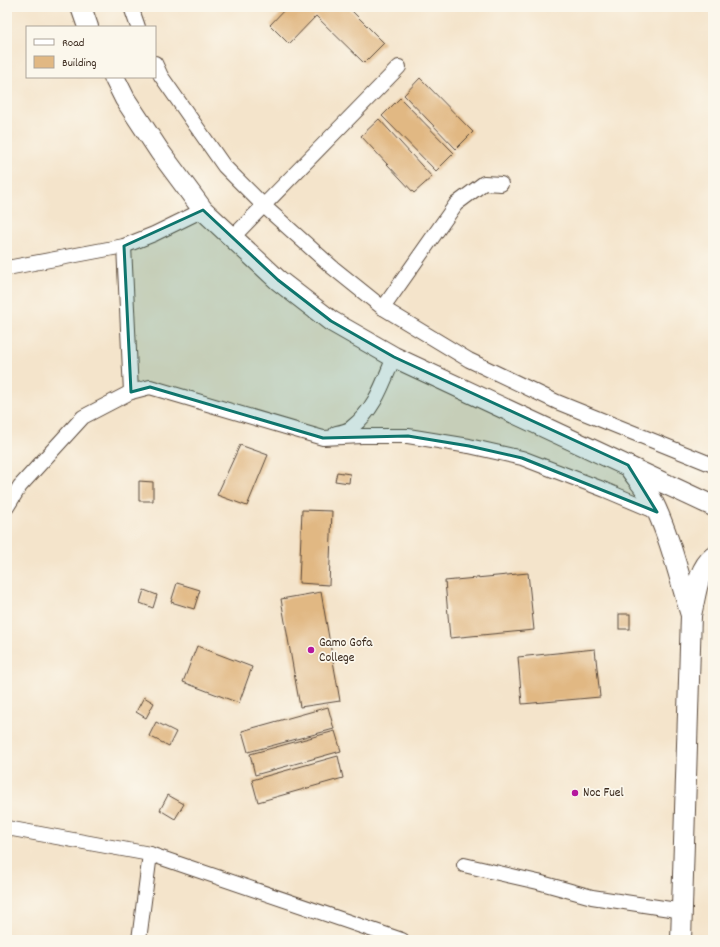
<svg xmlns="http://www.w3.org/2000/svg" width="720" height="947" viewBox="0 0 720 947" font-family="Dekko,sans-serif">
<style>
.building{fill:#e1b883}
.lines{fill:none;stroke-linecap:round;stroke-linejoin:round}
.street-casing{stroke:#574638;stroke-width:16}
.secondary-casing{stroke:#574638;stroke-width:22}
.street{stroke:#fff;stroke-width:14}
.secondary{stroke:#fff;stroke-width:20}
.marked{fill:#0f766e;fill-opacity:0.2;stroke:#0f766e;stroke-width:3;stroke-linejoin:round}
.poi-dot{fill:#b5179e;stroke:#fbf7ec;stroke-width:1.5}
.labels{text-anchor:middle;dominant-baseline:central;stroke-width:3.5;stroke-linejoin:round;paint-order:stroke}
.poi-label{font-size:13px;fill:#3b2a1e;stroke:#fbf7ec;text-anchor:start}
</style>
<rect width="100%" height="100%" fill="#fbf7ec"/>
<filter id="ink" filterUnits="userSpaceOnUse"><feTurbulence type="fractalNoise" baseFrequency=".025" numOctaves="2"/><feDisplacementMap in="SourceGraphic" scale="8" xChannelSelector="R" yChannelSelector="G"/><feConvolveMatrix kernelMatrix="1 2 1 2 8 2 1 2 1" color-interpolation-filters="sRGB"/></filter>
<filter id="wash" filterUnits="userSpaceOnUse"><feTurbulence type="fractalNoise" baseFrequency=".012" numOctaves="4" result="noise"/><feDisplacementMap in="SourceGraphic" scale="16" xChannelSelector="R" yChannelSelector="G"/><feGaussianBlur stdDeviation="0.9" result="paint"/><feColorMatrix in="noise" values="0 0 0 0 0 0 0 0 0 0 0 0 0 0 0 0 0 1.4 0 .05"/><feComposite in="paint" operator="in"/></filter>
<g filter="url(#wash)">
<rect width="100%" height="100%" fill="#f4e4cb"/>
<g id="blocks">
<g class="building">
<polygon points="287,7 348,7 384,43 364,63 316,16 289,44 270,25"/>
<polygon points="420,78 473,132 456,149 404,95"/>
<polygon points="400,98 454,153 436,171 382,116"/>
<polygon points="379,119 432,177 414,193 361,136"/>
<polygon points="240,445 268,455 247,506 217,495"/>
<polygon points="337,472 350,474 349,483 335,481"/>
<polygon points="139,481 153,482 153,501 139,501"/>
<polygon points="302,510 332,511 329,585 299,583"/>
<polygon points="528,573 534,630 450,638 445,581"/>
<polygon points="177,583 200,590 194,609 171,602"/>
<polygon points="144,590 157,595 153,608 140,603"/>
<polygon points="321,592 340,701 300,707 281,599"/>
<rect x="619" y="614" width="11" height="15"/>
<polygon points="197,646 252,667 239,703 183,682"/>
<polygon points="595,649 600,697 522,704 518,657"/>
<polygon points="144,697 154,703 146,718 136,712"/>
<polygon points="328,707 334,729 248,752 242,731"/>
<polygon points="156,722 176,732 169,746 149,736"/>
<polygon points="335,731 341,751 255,775 250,754"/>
<polygon points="338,756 343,778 258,802 252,780"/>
<polygon points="168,795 184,804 175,819 160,810"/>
</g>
</g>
</g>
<g filter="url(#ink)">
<use href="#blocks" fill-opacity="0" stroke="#574638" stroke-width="1"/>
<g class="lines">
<g class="street-casing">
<g id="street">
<polyline points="131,7 138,27"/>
<polyline points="155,63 161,76 224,166 264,206 332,267 383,308 469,360 557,402 713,465"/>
<polyline points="232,238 399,67"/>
<polyline points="124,246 131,392"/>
<polyline points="7,268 124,246 154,234 203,210"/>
<polyline points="383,308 456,204 484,183 501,184"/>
<path d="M336 433C341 432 347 431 351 428 375 410 383 383 394 357"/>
<polyline points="7,507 20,486 83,417 131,392 150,387 323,438 362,436 408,436 469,446 522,458 605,490 657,512"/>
<polyline points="7,828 150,854 402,940"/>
<polyline points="464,865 538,882 592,897 683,911"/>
<polyline points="139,940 150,854"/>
</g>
</g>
<g class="secondary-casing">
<g id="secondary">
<polyline points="81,7 88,27"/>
<polyline points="114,77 125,99 160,152 203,210 278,280 331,321 394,357 713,506"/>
<path d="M629 467C636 478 646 488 652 500 670 536 679 577 691 615"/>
<path d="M681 940 691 615C696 596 697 570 713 557"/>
</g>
</g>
<use href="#street" class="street"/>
<use href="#secondary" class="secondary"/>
</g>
</g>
<path class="marked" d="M203 210 278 280 331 321 394 357 628 465 657 512 522 458 469 446 408 436 323 438 150 387 131 392 124 246Z"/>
<g class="poi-dot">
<circle cx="311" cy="650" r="4"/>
<circle cx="575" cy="793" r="4"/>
</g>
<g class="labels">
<g class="poi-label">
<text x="319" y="643">Gamo Gofa<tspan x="319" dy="15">College</tspan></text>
<text x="583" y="793">Noc Fuel</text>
</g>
</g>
<rect width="720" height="947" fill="none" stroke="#fbf7ec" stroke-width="24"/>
<rect x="26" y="26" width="130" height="52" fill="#fbf7ec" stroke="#aea59a"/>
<rect x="34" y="39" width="20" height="6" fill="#ffffff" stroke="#aea59a"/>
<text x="62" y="46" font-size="12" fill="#3b2a1e">Road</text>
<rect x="34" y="56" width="20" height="12" fill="#e1b883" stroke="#aea59a"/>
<text x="62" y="66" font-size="12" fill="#3b2a1e">Building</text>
</svg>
